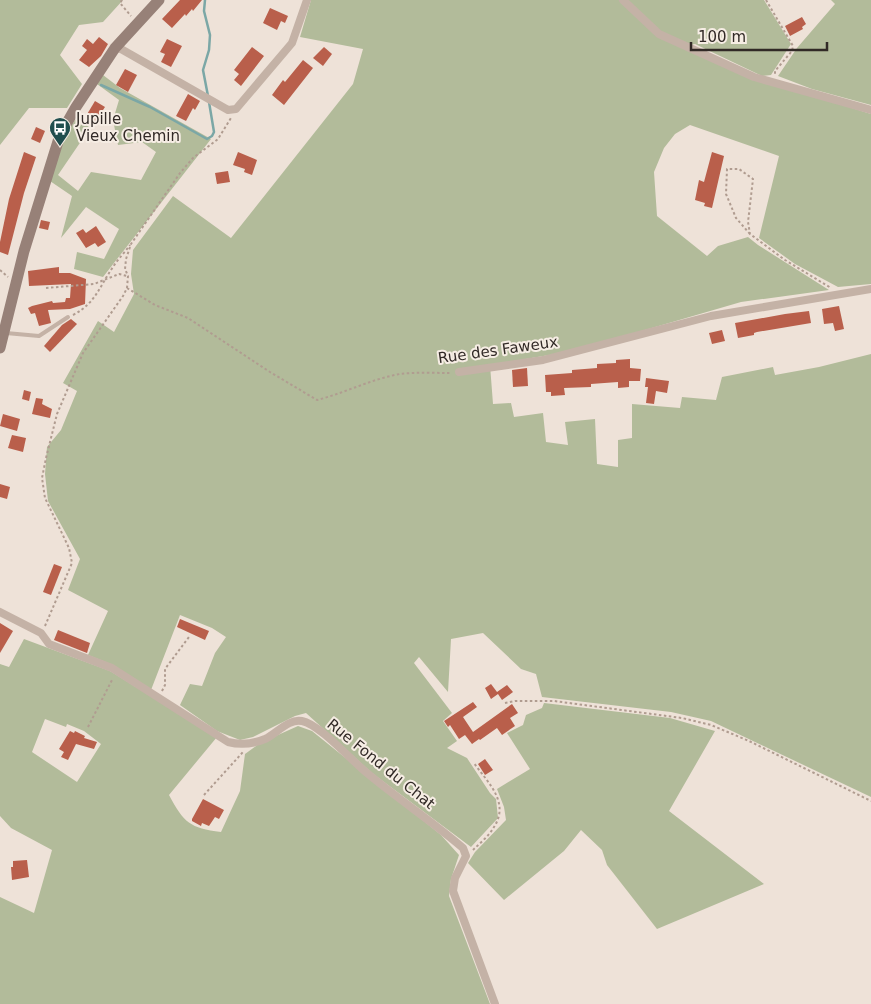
<svg xmlns="http://www.w3.org/2000/svg" width="871" height="1004" viewBox="0 0 871 1004" font-family="'DejaVu Sans',sans-serif">
<style>
.green{fill:#b2bb9a;fill-rule:evenodd}
.lines{fill:none;stroke-linecap:round;stroke-linejoin:round}
.stream{stroke:#7ba7a6;stroke-width:2.5}
.building{fill:#b95f4b}
.path{stroke:#b09c90;stroke-width:2;stroke-dasharray:2.5 2.5;stroke-linecap:butt}
.lane{stroke:#c4b2a6;stroke-width:4}
.street{stroke:#c4b2a6;stroke-width:8}
.secondary{stroke:#978178;stroke-width:11}
.labels{text-anchor:middle;dominant-baseline:central;stroke-width:4;stroke-linejoin:round;paint-order:stroke}
.poi-label{font-size:15px;fill:#312926;stroke:#f6ede4;text-anchor:start}
.street-label{font-size:15px;fill:#312926;stroke:#f6ede4}
</style>
<rect width="100%" height="100%" fill="#eee2d8"/>
<g class="green">
<polygon points="0,0 123,0 103,22 79,25 60,55 82,84 67,108 29,108 0,145"/>
<polygon points="311,0 764,0 791,44 771,75 762,76 695,44 685,46 776,84 871,114 871,284 838,287 795,264 759,238 779,156 690,125 675,134 664,148 654,172 657,216 707,256 718,246 748,237 758,245 829,290 741,302 573,351 490,365 493,404 511,403 514,417 543,413 546,442 568,445 565,422 595,419 597,464 618,467 618,440 632,438 632,404 680,408 682,397 716,400 722,377 773,367 775,375 819,367 871,354 871,797 711,721 671,712 542,697 536,674 521,669 483,633 451,639 448,692 419,657 414,663 452,713 443,721 457,741 447,748 467,758 490,793 496,799 498,818 471,847 372,773 306,713 295,716 253,737 240,740 217,731 180,705 190,684 202,686 215,653 226,637 212,628 180,615 151,690 113,665 88,655 108,611 68,590 80,559 48,501 45,474 47,447 61,430 77,391 63,383 98,321 114,332 134,294 131,274 133,250 173,196 231,238 353,84 363,49 300,37"/>
<polygon points="831,0 871,0 871,105 812,89 778,76 797,48 835,4"/>
<polygon points="103,75 120,88 211,139 103,277 74,269 77,252 104,259 119,229 86,207 61,238 72,196 50,181 64,137 77,117 90,128 58,175 78,191 91,172 141,180 156,152 142,142 118,145 113,120 119,100 97,84"/>
<path d="M24 639 110 671 217 737 169 795C184 823 190 828 221 832L240 791 245 754 260 743 298 726 312 731 441 835 459 855 451 879 449 896 490 1004H0V897L34 913 52 850 11 828 0 816V664L9 667ZM45 719 66 727 67 724 84 731 101 744 77 782 32 752Z"/>
<polygon points="544,703 670,718 715,731 669,811 764,884 657,929 607,865 602,850 581,830 564,851 504,900 468,863 475,852 506,820 504,807 497,789 530,769 507,733 523,725 526,715 542,708"/>
</g>
<g class="lines">
<g class="stream">
<polyline points="205,0 204,11 210,35 209,50 203,70 208,96"/>
<polyline points="101,85 150,107 207,139 212,136 214,132 209,102"/>
</g>
</g>
<g class="building">
<polygon points="180,0 202,0 193,11 192,9 186,16 185,14 172,28 162,19"/>
<polygon points="270,8 288,16 285,23 281,21 277,30 263,23"/>
<polygon points="802,17 806,24 802,27 803,29 790,36 785,26"/>
<polygon points="99,37 108,44 101,56 89,67 79,60 87,50 82,46 87,39 93,44"/>
<polygon points="167,39 182,46 171,67 161,62 165,54 160,52"/>
<polygon points="252,47 264,56 241,86 234,80 239,74 234,70"/>
<polygon points="324,47 332,54 323,66 313,58"/>
<polygon points="303,60 313,68 284,105 272,95 283,80 285,82"/>
<polygon points="125,69 137,75 128,92 116,85"/>
<polygon points="188,94 200,101 195,110 193,108 186,121 176,116"/>
<polygon points="95,101 105,107 95,122 86,116"/>
<polygon points="36,127 45,131 40,143 31,139"/>
<polygon points="24,152 36,157 24,193 8,255 0,252 0,242 9,199"/>
<polygon points="238,152 257,160 252,175 244,172 245,169 233,165"/>
<polygon points="712,152 724,156 712,208 704,206 705,203 695,200 699,180 704,182"/>
<polygon points="228,171 230,182 217,184 215,173"/>
<polygon points="41,220 50,222 48,230 39,228"/>
<polygon points="96,226 106,242 98,247 95,243 86,248 76,233 83,229 86,233"/>
<polygon points="59,267 59,273 70,273 86,279 85,304 70,309 48,310 51,323 39,326 35,313 31,314 28,308 32,306 52,301 53,303 65,302 66,298 70,298 71,284 29,286 28,271"/>
<polygon points="839,306 844,329 835,331 833,323 824,324 822,309"/>
<polygon points="809,311 811,323 757,332 754,333 754,335 738,338 735,323 785,314"/>
<polygon points="71,319 77,324 50,352 44,346 62,325"/>
<polygon points="722,330 725,341 712,344 709,333"/>
<polygon points="630,359 630,368 641,369 640,381 629,381 629,387 618,388 618,382 591,384 591,387 564,388 565,395 551,396 551,392 546,392 545,375 572,373 572,370 597,368 597,364 616,363 616,360"/>
<polygon points="527,368 528,386 513,387 512,370"/>
<polygon points="646,378 669,381 667,393 656,391 654,404 646,403 648,387 645,387"/>
<polygon points="24,390 31,392 29,401 22,399"/>
<polygon points="36,398 43,399 42,404 52,409 50,418 32,414"/>
<polygon points="3,414 20,419 17,431 0,426"/>
<polygon points="12,435 26,438 23,452 8,448"/>
<polygon points="0,484 10,487 7,499 0,497"/>
<polygon points="54,564 62,567 51,595 43,592"/>
<polygon points="180,619 209,631 205,640 177,627"/>
<polygon points="0,623 13,631 0,653"/>
<polygon points="58,630 90,643 87,653 54,640"/>
<polygon points="491,684 497,692 507,685 513,692 502,700 498,694 491,699 485,688"/>
<polygon points="473,702 477,707 463,717 473,732 512,704 518,713 510,718 515,726 502,735 497,728 480,740 479,739 472,744 465,735 459,739 450,725 448,727 444,721"/>
<polygon points="70,731 74,733 75,731 85,736 84,738 97,742 94,749 76,744 68,760 61,757 64,752 59,749"/>
<polygon points="485,759 493,770 485,775 478,764"/>
<polygon points="203,799 224,810 219,819 215,817 209,826 202,823 201,826 192,821 192,819"/>
<polygon points="27,860 29,877 12,880 11,867 13,867 13,861"/>
</g>
<g class="lines">
<g class="path">
<polyline points="122,0 120,3 131,16"/>
<polyline points="766,0 793,46 792,51 775,71 775,75"/>
<polyline points="750,234 736,218 726,194 727,169 739,169 753,179 748,222 750,234 785,260 831,288"/>
<polyline points="0,270 8,277"/>
<polyline points="46,288 94,284 119,274 127,276"/>
<path d="M127 288 155 305 188 318 270 372 317 400C345 393 371 379 400 374 416 372 435 373 451 373"/>
<path d="M73 315C96 303 99 287 113 267 118 259 125 252 130 245"/>
<polyline points="45,626 72,563 69,548 45,498 42,478 46,458 57,414 83,353 123,296 127,288 128,276 125,269 126,259 131,244 180,173 193,158 218,139 231,118"/>
<polyline points="162,691 165,685 165,669 189,637"/>
<polyline points="505,703 515,701 554,701 682,718 711,725 749,741 871,801"/>
<polyline points="88,727 113,678"/>
<polyline points="204,795 243,752"/>
<path d="M473 850C480 843 489 836 494 827 510 802 488 783 474 763"/>
</g>
<polyline class="lane" points="6,333 39,336 68,317"/>
<g class="street">
<polyline points="623,0 659,34 754,77 871,110"/>
<polyline points="115,48 121,49 228,110 236,109 292,43 307,0"/>
<polyline points="459,372 543,360 711,316 871,289"/>
<path d="M0 612 41 633 49 644 112 668 228 742C240 745 253 744 265 739 276 734 289 718 302 721 319 724 352 761 367 773 398 799 432 821 463 848L466 856 455 878 453 891 495 1004"/>
</g>
<polyline class="secondary" points="0,348 24,251 60,135 76,107 115,48 159,0"/>
</g>
<defs>
<g id="bus-pin" transform="scale(1.125)"><path d="M0 17L-7.5 6A9.5 9.5 0 1 1 7.5 6Z" fill="#204e4e" stroke="#f6ede4"/><path d="M-5-6H5V4H4V6H2V4H-2V6H-4V4H-5ZM-3.5-4V0h7V-4ZM-3.5 1.2v1.5H-2V1.2ZM2 1.2v1.5H3.5V1.2Z" fill="#fff"/></g>
</defs>
<g fill-rule="evenodd">
<use href="#bus-pin" x="60" y="128"/>
</g>
<g class="labels">
<g class="poi-label">
<text x="76" y="119">Jupille<tspan x="76" dy="17">Vieux Chemin</tspan></text>
</g>
<g class="street-label">
<text transform="translate(498 350) rotate(-8)">Rue des Faweux</text>
<text transform="translate(381 764) rotate(39)">Rue Fond du Chat</text>
</g>
</g>
<path d="M691 42v8h136v-8" fill="none" stroke="#312926" stroke-width="2.5"/>
<text x="698" y="42" font-size="15" fill="#312926" stroke="#f6ede4" stroke-width="4" paint-order="stroke">100 m</text>
</svg>
